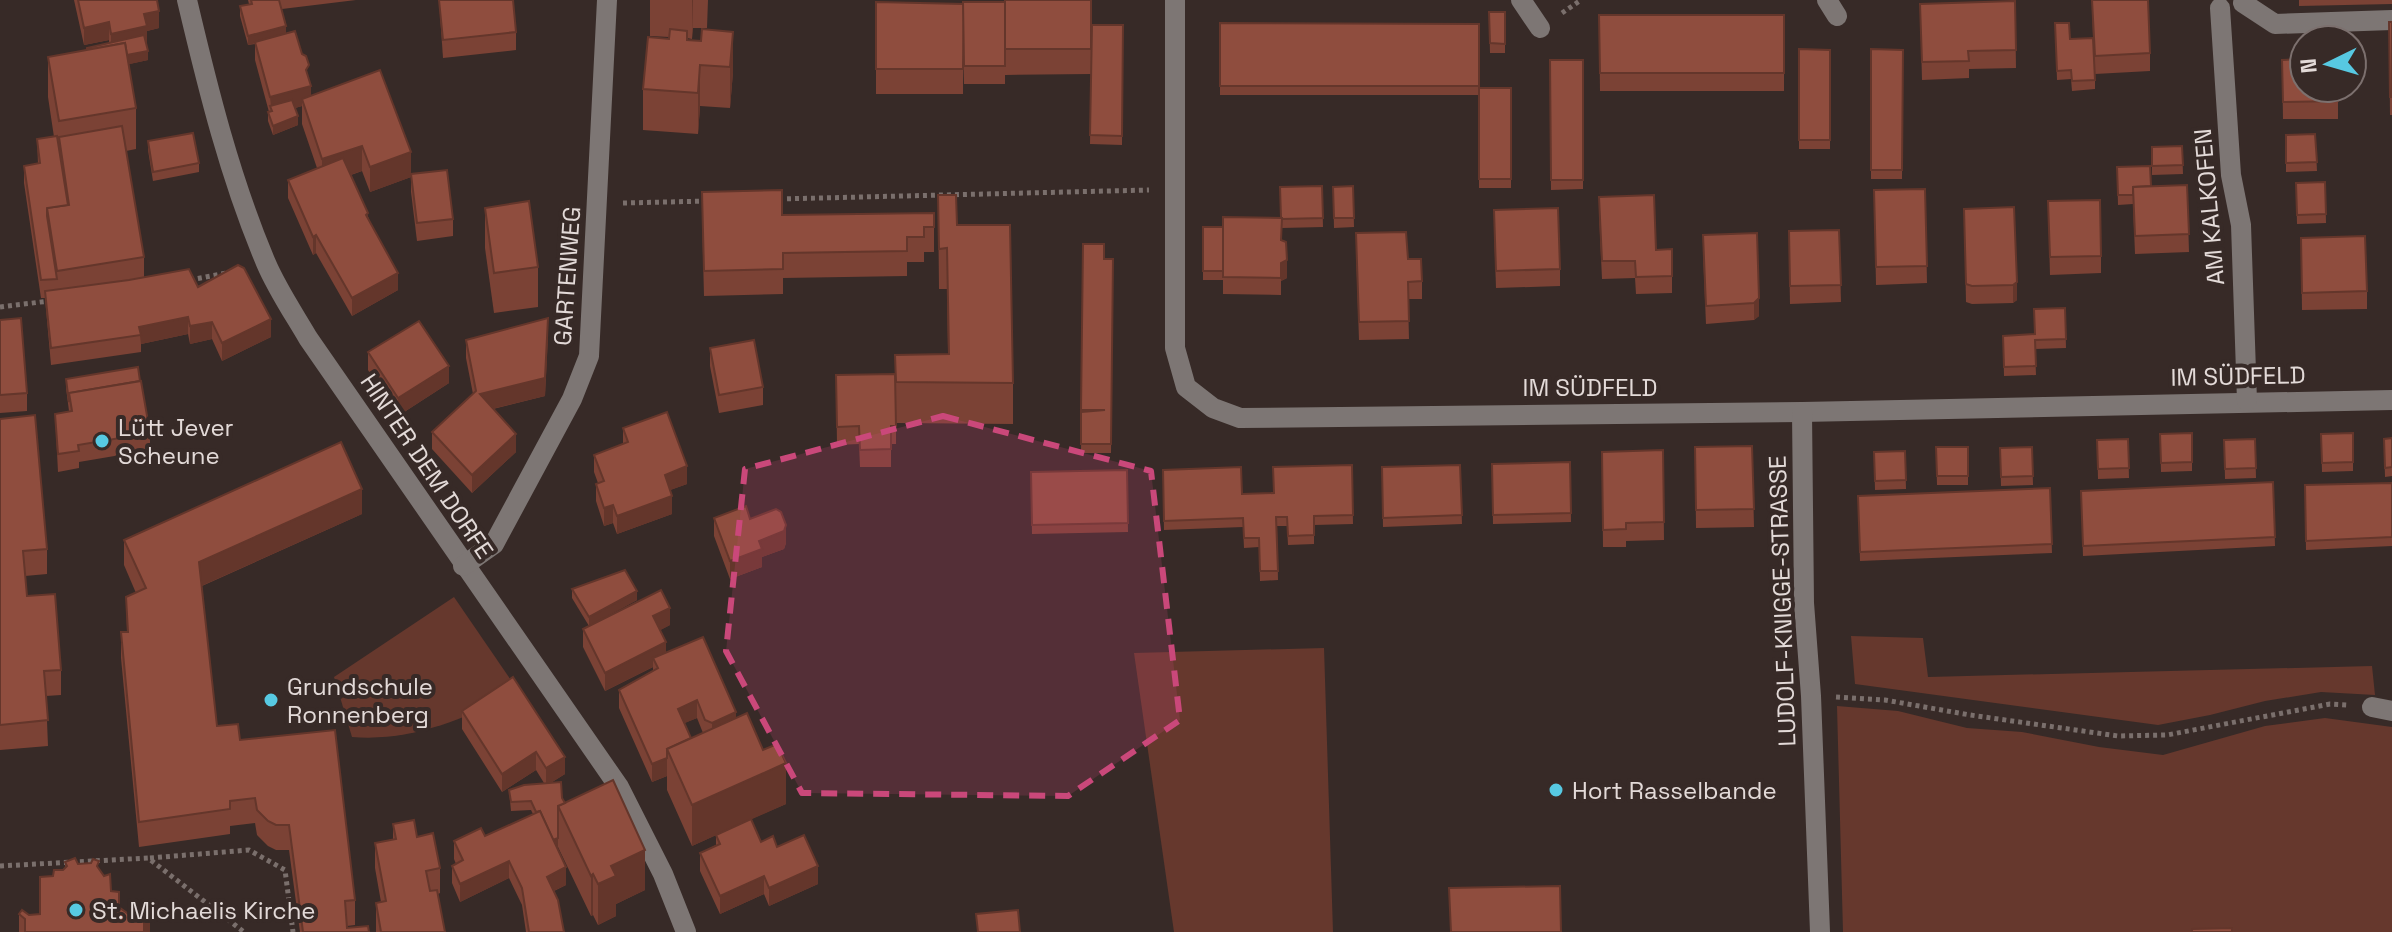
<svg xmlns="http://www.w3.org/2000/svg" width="2392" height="932" viewBox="0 0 2392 932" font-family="'Space Grotesk',sans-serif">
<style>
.green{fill:#66382d}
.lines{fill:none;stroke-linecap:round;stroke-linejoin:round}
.path{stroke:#7a6f6c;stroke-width:5;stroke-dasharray:4 4;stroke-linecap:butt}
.minor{stroke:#7d7674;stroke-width:20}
.wall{fill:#7b4235;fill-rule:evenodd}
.shaded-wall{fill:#64362b}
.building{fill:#8f4d3e;stroke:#64362b;stroke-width:2}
.marked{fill:#ca487a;fill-opacity:0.2;stroke:#ca487a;stroke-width:6;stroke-dasharray:16 10;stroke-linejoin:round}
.poi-dot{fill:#57c9e2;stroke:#372a27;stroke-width:3}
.labels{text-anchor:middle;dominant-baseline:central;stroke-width:8;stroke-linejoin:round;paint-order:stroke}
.street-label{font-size:24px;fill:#e3dad8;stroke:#372a27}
.poi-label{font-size:24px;fill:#e3dad8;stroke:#372a27;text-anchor:start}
</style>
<rect width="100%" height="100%" fill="#372a27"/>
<g class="green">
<path d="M454 597 519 692C465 718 413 742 352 737L334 677Z"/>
<polygon points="1851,636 1923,638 1928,677 2372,666 2375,695 2321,692 2265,701 2210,715 2158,725 1855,684"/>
<polygon points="1324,648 1333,932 1174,932 1134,653"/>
<polygon points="1837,706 1898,711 1967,728 2022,732 2099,747 2163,755 2265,726 2325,718 2392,727 2392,932 1843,932"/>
</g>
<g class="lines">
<g class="path">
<polyline points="1562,13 1581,0"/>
<polyline points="779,199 1149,190"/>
<polyline points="623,203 709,201"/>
<polyline points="190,280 227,273"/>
<polyline points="0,307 49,301"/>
<polyline points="1836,697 1885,700 1970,715 2118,736 2167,735 2330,704 2348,705"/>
<polyline points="150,858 249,850 285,870 293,932"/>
<polyline points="0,866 148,858 244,932"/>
</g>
<g class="minor">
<path d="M187 0C208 89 230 178 266 263 277 289 294 314 308 338L619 787 663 874 686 932"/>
<polyline points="1175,0 1175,348 1186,387 1213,408 1240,418 1802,412 2392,400"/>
<polyline points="1521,0 1540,28"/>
<polyline points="1827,0 1837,16"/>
<polyline points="2243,3 2275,24 2392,20"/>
<polyline points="2220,8 2231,175 2241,225 2247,401"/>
<polyline points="1802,412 1804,603 1811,696 1820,932"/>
<polyline points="463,566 494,544 572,399 589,356 607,0"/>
<polyline points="2372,707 2392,711"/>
</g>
</g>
<g class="wall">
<polygon points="74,0 157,0 159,28 147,31 147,43 146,44 148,60 129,64 136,108 136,149 126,151 144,257 144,277 198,287 271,337 222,361 212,339 190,344 188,334 141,344 141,352 51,365 45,298 41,298 24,183 24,166 38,164 37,139 54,137 48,97 48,57 87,50 109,43 109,40 84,45"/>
<polygon points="248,0 356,0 282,9 286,33 309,80 311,95 411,177 370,192 362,171 351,175 398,290 352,316 316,253 313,255 288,198 288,180 317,168 302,124 302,106 295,108 298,125 273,135 268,121 268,112 269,112 255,60 255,44 248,45 240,16 240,6 249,4"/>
<polygon points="439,0 513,0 516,32 516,50 443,58"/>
<polygon points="650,0 708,0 707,28 693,28 692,39 687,38 687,40 701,41 733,32 733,72 730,108 700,106 698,134 643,130 643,89 669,37 650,36"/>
<polygon points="1091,0 1091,64 1123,25 1122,145 1090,144 1091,74 1005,75 1005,84 964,84 963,52 963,94 876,94 876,2 963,4"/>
<polygon points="2092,0 2150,53 2150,71 2095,74 2095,89 2072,91 2071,79 2057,80 2055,23 2070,39 2093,38"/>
<polygon points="2299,0 2392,0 2392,4 2299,6"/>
<polygon points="2015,1 2016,68 1969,69 1969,78 1922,80 1920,4"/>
<polygon points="1489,12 1505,12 1505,53 1490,53"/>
<polygon points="1599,15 1784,15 1784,91 1600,91"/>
<polygon points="2389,22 2392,22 2392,115 2390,115"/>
<polygon points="1220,23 1479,24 1479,95 1220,95"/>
<polygon points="1799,49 1830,50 1830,149 1799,149"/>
<polygon points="1871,49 1903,50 1902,179 1871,179"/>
<polygon points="1550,60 1583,60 1583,189 1551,190"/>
<polygon points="2282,60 2338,88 2338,119 2283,119"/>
<rect x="1479" y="88" width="32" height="100"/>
<polygon points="2315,134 2317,171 2286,172 2286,135"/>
<polygon points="148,141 199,163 199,172 153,181 148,150"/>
<polygon points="2182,146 2183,174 2152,175 2152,147"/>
<polygon points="2117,167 2151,186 2187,185 2189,252 2135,254 2133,204 2118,205"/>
<polygon points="411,174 453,219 453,236 417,241 411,192"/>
<polygon points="2325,182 2326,223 2297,224 2296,183"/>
<polygon points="1322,186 1323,227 1282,228 1282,240 1287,278 1281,281 1281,295 1223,294 1223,280 1203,280 1203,227 1223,227 1280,218"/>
<polygon points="1353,186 1354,227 1334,228 1333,187"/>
<polygon points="1925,189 1927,283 1876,285 1874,190"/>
<polygon points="938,195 957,225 1013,383 1013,424 896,423 896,444 891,444 891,467 860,467 859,444 837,445 836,375 895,392 895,355 948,354 947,289 939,289"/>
<polygon points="2048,201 2101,256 2101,273 2050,275"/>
<polygon points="485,208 538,267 538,307 494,313 485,248"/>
<polygon points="1964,209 2017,282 2017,300 2013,303 1972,304 1966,302"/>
<polygon points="934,213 934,252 924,252 924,262 907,262 907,276 783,278 783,294 704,296 702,217"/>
<polygon points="1599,214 1656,250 1672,249 1672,293 1636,294 1635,278 1602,279"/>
<polygon points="1494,228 1560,269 1560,286 1496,288"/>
<polygon points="1839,230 1841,302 1790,304 1789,249"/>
<polygon points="1757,233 1759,316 1754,320 1706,324 1703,252"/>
<polygon points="2301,238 2367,291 2367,309 2302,310"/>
<polygon points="1083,244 1104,259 1113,259 1111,453 1081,453"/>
<polygon points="1356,251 1408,259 1422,281 1422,299 1408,299 1409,339 1359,340"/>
<polygon points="2065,308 2066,348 2035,349 2036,375 2004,376 2003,336 2035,334"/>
<polygon points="0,320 27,393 27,411 0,413"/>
<polygon points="548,335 545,396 493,409 516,452 472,493 432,449 432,432 473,394 466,358 466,340"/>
<polygon points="710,348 763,387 763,405 719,413 710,366"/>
<polygon points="368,352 449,383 398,416 368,370"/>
<polygon points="66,379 150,433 150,450 79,462 79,468 58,472 55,414 69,411 66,388"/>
<polygon points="0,419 47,549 47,574 25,576 27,596 61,670 61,695 46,696 48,746 0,750"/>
<polygon points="623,428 687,484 670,490 672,514 617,534 613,523 604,526 596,501 596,484 598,483 594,472 594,455 623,444"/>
<polygon points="2192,433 2192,471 2161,472 2160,434"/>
<polygon points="2353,433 2353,471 2322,472 2321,434"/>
<polygon points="2392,438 2392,476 2385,477 2384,439"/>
<polygon points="2128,439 2129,478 2098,479 2097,440"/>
<polygon points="2255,439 2256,478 2225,479 2224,440"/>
<polygon points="1752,446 1754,527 1696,528 1695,447"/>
<polygon points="1936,447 1968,447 1968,485 1937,485"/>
<polygon points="2032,447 2033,485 2001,486 2000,448"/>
<polygon points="1663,450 1664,540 1626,541 1626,547 1603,547 1602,452"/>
<polygon points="1905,451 1906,489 1875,490 1874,452"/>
<polygon points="1570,462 1571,522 1493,524 1492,464"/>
<polygon points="1352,465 1353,524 1314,525 1314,544 1288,545 1287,526 1277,526 1278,580 1260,581 1259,547 1244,548 1243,527 1164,530 1163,470 1242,494 1273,493"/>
<polygon points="1460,465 1462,524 1383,527 1382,467"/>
<polygon points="1127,470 1128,532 1032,534 1031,472"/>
<polygon points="2273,482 2275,546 2083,556 2081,491"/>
<polygon points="2392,483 2392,546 2306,550 2305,485"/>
<polygon points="2050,488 2052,553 1860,561 1858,496"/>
<polygon points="362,514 202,586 217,726 240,740 355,900 355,925 347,926 347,928 369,932 300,932 289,850 276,850 268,846 257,835 255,823 230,826 230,834 139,847 121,658 121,632 127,632 126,597 136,593 124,565 124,540"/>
<polygon points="714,518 750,519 786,543 784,549 762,557 762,567 730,579 714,536"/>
<polygon points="572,589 637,600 589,626 572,598"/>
<path d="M670 625 660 630 666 653 736 718 786 804 751 819 761 842 777 847 818 884 769 906 764 894 720 914 700 871V853L716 845V835L692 846 667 790V776L652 782 619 708V690L653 671V667L605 691 583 647V629ZM697 718 703 733 691 738 684 723Z"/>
<polygon points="513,677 565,774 552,782 565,803 645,890 616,904 616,916 598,925 593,915 591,916 558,847 557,847 566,885 554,891 564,932 526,932 522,905 509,878 460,902 452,883 452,866 456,864 454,859 454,841 485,836 533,814 531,810 511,811 509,790 544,783 536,770 502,792 462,729 462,711"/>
<polygon points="393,824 417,837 440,868 440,893 438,894 445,932 376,932 376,903 381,902 375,868 375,843 393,839"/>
<polygon points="65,862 99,869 111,891 119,892 119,908 150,932 19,932 19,914 29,915 40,914 53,876 65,868"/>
</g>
<g class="shaded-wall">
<polygon points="692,0 693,0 692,39"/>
<polygon points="159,11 159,28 147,31 147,43 111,51 111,34 144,14"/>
<polygon points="109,22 109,40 84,45 84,28"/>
<polygon points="286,26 286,35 248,45 248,36"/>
<polygon points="733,32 733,72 730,108 730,67"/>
<polygon points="148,51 148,60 90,73 90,64"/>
<polygon points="700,65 700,106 698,134 698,93"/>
<polygon points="311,86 311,104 302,99 302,106 272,115 270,97"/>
<polygon points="298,116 298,125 273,135 273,126"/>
<polygon points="362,146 362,171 322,184 322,159"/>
<polygon points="411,152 411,177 370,192 370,167"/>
<polygon points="316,235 316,253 313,255 313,237"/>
<polygon points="1287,260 1287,278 1281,281 1281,263"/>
<polygon points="398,273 398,290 352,316 352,298"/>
<polygon points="2017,282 2017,300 2013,303 2013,285"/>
<polygon points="1759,298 1759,316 1754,320 1754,303"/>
<polygon points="188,317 188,334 141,344 139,327"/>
<polygon points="548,318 545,396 480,412 480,394"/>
<polygon points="271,319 271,337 222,361 222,343"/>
<polygon points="212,322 212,339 190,344 190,326"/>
<polygon points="449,366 449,383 398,416 398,398"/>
<polygon points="516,434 516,452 472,493 472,475"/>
<polygon points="687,466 687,484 665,492 665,475"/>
<polygon points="362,489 362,514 199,587 199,562"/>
<polygon points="672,496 672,514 617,534 617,516"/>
<polygon points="613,505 613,523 604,526 604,508"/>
<polygon points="786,525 786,543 784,549 762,557 762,567 730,579 730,561 759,541"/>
<polygon points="637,591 637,600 589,626 589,617"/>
<polygon points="670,608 670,625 653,634 653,616"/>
<polygon points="666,642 666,660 653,658 653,667 605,691 605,673"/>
<polygon points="697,700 697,718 678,726 678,709"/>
<polygon points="736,712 736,729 712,740 712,723"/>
<polygon points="536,752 536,770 502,792 502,774"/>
<polygon points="565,757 565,774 546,786 546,768"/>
<polygon points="667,758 667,776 652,782 652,764"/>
<polygon points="786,763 786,804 692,846 692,805"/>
<polygon points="558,838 558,847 550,850 550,841"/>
<polygon points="645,850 645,890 616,904 616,916 598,925 598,884 611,866"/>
<polygon points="509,861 509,878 460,902 460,884"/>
<polygon points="818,866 818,884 769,906 769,888"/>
<polygon points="566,867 566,885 547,894 547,877"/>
<polygon points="593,874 593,915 591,916 591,876"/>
<polygon points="764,876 764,894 720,914 720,896"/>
<polygon points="150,914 150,932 144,932 144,920"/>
</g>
<g class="building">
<polygon points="78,0 157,0 159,11 144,14 147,26 111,34 109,22 84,28"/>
<polygon points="251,0 279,0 286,26 248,36 240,6 252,4"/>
<polygon points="439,0 513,0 516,32 443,40"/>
<rect x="1005" y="0" width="86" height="49"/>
<polygon points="2092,0 2148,0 2150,53 2095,56"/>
<polygon points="2015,1 2016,50 1968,51 1969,61 1922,62 1920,4"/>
<polygon points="876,2 964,4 963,69 876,69"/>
<polygon points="963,2 1005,2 1005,66 964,66"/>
<polygon points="1489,12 1505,12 1505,44 1490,43"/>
<polygon points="1599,15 1784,15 1784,73 1600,73"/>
<polygon points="2389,22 2392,22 2392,97 2390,97"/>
<polygon points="1220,23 1479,24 1479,86 1220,86"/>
<polygon points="2055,23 2069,23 2070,39 2093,38 2095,80 2072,81 2071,70 2057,71"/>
<polygon points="1092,25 1123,25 1122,136 1090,135"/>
<polygon points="670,29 687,31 687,40 701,41 702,29 733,32 730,67 700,65 698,93 643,89 648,37 669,39"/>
<polygon points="295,31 302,54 306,56 309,65 306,70 311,86 270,97 255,42"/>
<polygon points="144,35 148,51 127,55 125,43 87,50 87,48"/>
<polygon points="125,43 136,108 59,121 48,57"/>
<polygon points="1799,49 1830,50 1830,140 1799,140"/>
<polygon points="1871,49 1903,50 1902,170 1871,170"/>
<polygon points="2304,59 2304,88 2338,88 2338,101 2283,102 2282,60"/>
<polygon points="1550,60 1583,60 1583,180 1551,180"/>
<polygon points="380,70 411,152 370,167 362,146 322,159 302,99"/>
<rect x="1479" y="88" width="32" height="91"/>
<polygon points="292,100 298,116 273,126 268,112 272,111 270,106"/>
<polygon points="122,126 144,257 57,271 47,208 69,205 59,137"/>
<polygon points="193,133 199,163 153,172 148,141"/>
<polygon points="2315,134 2317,162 2286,163 2286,135"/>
<polygon points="57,136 68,205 47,208 47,216 57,279 41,280 24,166 40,163 37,139"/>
<polygon points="2182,146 2183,165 2152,166 2152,147"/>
<polygon points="343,158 368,213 366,215 398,273 352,298 316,235 313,237 288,180"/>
<polygon points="2150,166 2151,186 2133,187 2133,195 2118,195 2117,167"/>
<polygon points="447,170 453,219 417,223 411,174"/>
<polygon points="2325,182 2326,214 2297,215 2296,183"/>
<polygon points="2187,185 2189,234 2135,236 2133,187"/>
<polygon points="1322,186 1323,218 1282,219 1281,218 1280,187"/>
<polygon points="1353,186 1354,218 1334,218 1333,187"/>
<polygon points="1925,189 1927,266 1876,267 1874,190"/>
<polygon points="782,190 782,215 934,213 934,227 924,227 924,237 907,237 907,251 783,253 783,269 704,271 702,192"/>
<polygon points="938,195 956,195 957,225 1010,225 1013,383 896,382 895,355 949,354 947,248 939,249"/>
<polygon points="1654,195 1656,250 1672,249 1672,276 1636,277 1635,261 1602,261 1599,197"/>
<polygon points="2100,200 2101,256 2050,257 2048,201"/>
<polygon points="529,201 538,267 494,273 485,208"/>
<polygon points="2014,207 2017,282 2013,285 1972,286 1966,284 1964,209"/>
<polygon points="1558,208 1560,269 1496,271 1494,210"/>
<polygon points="1223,217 1282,218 1281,240 1286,242 1287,260 1281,263 1281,278 1223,277"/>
<rect x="1203" y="227" width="20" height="44"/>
<polygon points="1839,230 1841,285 1790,286 1789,231"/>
<polygon points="1406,232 1408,259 1421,259 1422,281 1408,282 1409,321 1359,322 1356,233"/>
<polygon points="1757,233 1759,298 1754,303 1706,306 1703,235"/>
<polygon points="2365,236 2367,291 2302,293 2301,238"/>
<polygon points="1083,244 1104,244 1104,259 1113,259 1111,444 1081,444 1081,412 1105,410 1081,410"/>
<polygon points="238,265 244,268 271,319 222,343 212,322 190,326 188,317 139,327 141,335 51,348 45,291 129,280 189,269 198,287"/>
<polygon points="2065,308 2066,339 2035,340 2036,366 2004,367 2003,336 2035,334 2034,309"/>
<polygon points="21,318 27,393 0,395 0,320"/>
<polygon points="548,318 545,378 480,394 516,434 472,475 432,432 476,391 466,340"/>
<polygon points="419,321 449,366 398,398 368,352"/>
<polygon points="754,340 763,387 719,395 710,348"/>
<polygon points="138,367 140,381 69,393 69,402 66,379"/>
<polygon points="895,374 896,426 891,426 891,449 860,450 859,426 837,427 836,375"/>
<polygon points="141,381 150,433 78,445 79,451 58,454 55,414 72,411 69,393"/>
<polygon points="667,412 687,466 665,475 672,496 617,516 613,505 604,508 596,484 604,481 594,455 628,442 623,428"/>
<polygon points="35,415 47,549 23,551 27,596 55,594 61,670 44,671 48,720 0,725 0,419"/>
<polygon points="2192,433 2192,462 2161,463 2160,434"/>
<polygon points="2353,433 2353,462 2322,463 2321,434"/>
<polygon points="2392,438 2392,467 2385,468 2384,439"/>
<polygon points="2128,439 2129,468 2098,469 2097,440"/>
<polygon points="2255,439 2256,468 2225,469 2224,440"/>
<polygon points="341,442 362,489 199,562 217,726 238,724 240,740 335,730 355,900 345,901 347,928 368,926 369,932 303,932 289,825 276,825 268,821 257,810 255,798 230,801 230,809 139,822 121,632 128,632 126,597 146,588 124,540"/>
<polygon points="1752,446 1754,509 1696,510 1695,447"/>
<polygon points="1936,447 1968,447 1968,476 1937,476"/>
<polygon points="2032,447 2033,476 2001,477 2000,448"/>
<polygon points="1663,450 1664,522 1626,523 1626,529 1603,530 1602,452"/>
<polygon points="1905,451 1906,480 1875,481 1874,452"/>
<polygon points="1570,462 1571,513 1493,515 1492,464"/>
<polygon points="1352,465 1353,515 1314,516 1314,535 1288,536 1287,517 1276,517 1278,571 1260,571 1259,538 1244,538 1243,518 1164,521 1163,470 1241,467 1242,494 1274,493 1273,467"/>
<polygon points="1460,465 1462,515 1383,518 1382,467"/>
<polygon points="1127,470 1128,523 1032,525 1031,472"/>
<polygon points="2273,482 2275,537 2083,546 2081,491"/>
<polygon points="2392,483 2392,537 2306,541 2305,485"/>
<polygon points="2050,488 2052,544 1860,552 1858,496"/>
<polygon points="746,506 750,519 776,509 781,512 786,525 784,531 759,541 762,549 730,561 714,518"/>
<polygon points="625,570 637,591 589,617 572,589"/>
<polygon points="661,590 670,608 653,616 666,642 605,673 583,629"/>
<polygon points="703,637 736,712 712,723 705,720 697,700 678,709 691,738 667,749 667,758 652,764 619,690 658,668 653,658"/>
<polygon points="513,677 565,757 546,768 536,752 502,774 462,711"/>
<polygon points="747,713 763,750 777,744 786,763 692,805 667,749"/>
<polygon points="613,780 645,850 611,866 616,876 598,884 593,874 591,876 558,806"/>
<polygon points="561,782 562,798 565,803 558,806 558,838 553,840 540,811 536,812 531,801 511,802 509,790 524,785"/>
<polygon points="540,811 566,867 547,877 558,900 564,932 529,932 522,888 509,861 460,884 452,866 463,860 454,841 481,828 485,836"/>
<polygon points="751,819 761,842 773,836 777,847 804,835 818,866 769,888 764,876 720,896 700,853 720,844 716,835"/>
<polygon points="414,820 417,837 433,833 440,868 426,871 430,891 437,890 445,932 381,932 376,903 386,901 375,843 396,839 393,824"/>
<polygon points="75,858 78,864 91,863 93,859 99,861 97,866 104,876 110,874 111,891 119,892 119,904 104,905 105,915 120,908 130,915 140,915 145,910 150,914 144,920 144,932 25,932 25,919 19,914 22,910 29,915 40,914 40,877 53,876 54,870 63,870 67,866 65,862"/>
<polygon points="1560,886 1561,932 1451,932 1449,888"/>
<polygon points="1018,910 1020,932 978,932 976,914"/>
<polygon points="2232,928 2232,932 2192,932 2192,929"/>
</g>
<path class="marked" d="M943 416 1151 471 1180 720 1068 796 802 793 726 651 745 469Z"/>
<g class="poi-dot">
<circle cx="102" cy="441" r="8"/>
<circle cx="271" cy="700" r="8"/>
<circle cx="1556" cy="790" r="8"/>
<circle cx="76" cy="910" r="8"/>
</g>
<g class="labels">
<g class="street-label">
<text transform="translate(2209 207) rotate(-95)">AM KALKOFEN</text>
<text transform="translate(567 276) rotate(-86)">GARTENWEG</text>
<text transform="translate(2238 376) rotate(-1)">IM SÜDFELD</text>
<text x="1590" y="387">IM SÜDFELD</text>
<text transform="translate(427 466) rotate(56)">HINTER DEM DORFE</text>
<text transform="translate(1782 601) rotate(-92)">LUDOLF-KNIGGE-STRASSE</text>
</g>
<g class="poi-label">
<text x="118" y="427">Lütt Jever<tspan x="118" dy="28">Scheune</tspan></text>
<text x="287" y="686">Grundschule<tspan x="287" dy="28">Ronnenberg</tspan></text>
<text x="1572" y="790">Hort Rasselbande</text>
<text x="92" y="910">St. Michaelis Kirche</text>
</g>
</g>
<g transform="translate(2328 64) rotate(265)"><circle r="38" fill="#372a27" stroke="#7c706e" stroke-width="2"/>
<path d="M0-6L14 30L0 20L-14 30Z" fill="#57c9e2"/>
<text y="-12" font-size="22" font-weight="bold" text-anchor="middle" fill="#e3dad8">N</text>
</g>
</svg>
